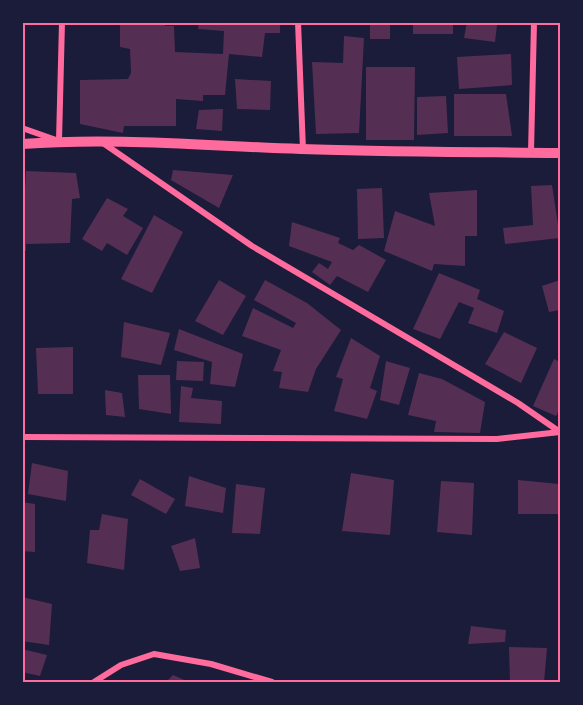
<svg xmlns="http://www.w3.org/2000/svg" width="583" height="705" viewBox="0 0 583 705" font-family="'Roboto Serif',serif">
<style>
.building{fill:#542f53}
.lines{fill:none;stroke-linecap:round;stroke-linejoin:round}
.minor{stroke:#ff6b9d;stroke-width:6}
.tertiary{stroke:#ff6b9d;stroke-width:10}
.neatline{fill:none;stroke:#ff6b9d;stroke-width:2}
</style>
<rect width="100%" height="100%" fill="#1b1b3a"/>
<g class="building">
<polygon points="127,22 165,22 165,26 174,26 175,52 223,54 224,31 198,29 199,22 280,22 280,33 265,33 262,57 229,54 225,95 203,95 203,101 176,99 176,126 124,126 123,133 80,124 80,80 128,79 131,73 130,49 120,47 120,24 127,24"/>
<rect x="370" y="22" width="20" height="17"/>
<rect x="413" y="22" width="40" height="12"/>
<polygon points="467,22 511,22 511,25 497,25 495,42 464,38"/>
<polygon points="344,36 364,38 359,133 316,134 312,62 343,63"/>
<polygon points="511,54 512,85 459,89 457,57"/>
<polygon points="366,67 415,67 414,140 366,140"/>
<polygon points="235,79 271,81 270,110 237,109"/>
<polygon points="454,94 506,94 512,136 454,136"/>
<polygon points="446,96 448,133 417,135 417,97"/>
<polygon points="223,109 222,131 196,129 199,110"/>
<polygon points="173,170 233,175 219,208 171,180"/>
<polygon points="26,171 76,173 80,198 72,199 70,243 26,244 26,251 22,251 22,188 25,188"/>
<polygon points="552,185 560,238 505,244 503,228 533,225 531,186"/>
<polygon points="382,188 384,238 358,239 357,189"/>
<polygon points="477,190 477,236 465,236 465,266 434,264 432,271 384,251 395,211 435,226 429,193"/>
<polygon points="107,198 128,209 123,216 143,228 127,255 107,243 102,251 82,239"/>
<polygon points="154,215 183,232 152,293 121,279"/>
<polygon points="292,222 340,238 338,243 353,250 359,245 386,260 368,292 337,276 330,285 312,272 319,263 328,269 332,262 289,246"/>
<polygon points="439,273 480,290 477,299 504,311 497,333 468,323 474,308 459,302 440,339 413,329"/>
<polygon points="219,280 246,296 223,335 195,321"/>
<polygon points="265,280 307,303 341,330 316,369 308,392 279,388 282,372 273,371 281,350 242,336 253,308 293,328 296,323 254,300"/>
<polygon points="560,280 560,310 549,312 542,286"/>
<polygon points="124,322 170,333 161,365 121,357"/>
<polygon points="179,329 243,354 235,387 210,384 212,362 174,350"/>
<polygon points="504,332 537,348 521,383 485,364"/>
<polygon points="351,338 380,356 370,388 377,391 367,419 334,411 343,379 336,377"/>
<polygon points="73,347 73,394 38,394 36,348"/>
<polygon points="554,359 560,362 560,409 556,416 533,406"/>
<polygon points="177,361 204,362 203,381 176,380"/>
<polygon points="386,361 410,368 399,405 380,400"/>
<polygon points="419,373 442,379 485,402 480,433 434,432 436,421 408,415"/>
<polygon points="138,375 170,375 171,414 139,409"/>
<polygon points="181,386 193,388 191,398 222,401 221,424 179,422"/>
<polygon points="105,390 122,393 125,417 106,415"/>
<polygon points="32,463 68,471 66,501 28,494"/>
<polygon points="351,473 394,480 390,535 342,531"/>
<polygon points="189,476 226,488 223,513 185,506"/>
<polygon points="140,479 175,499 166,514 131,495"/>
<polygon points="518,480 559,484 558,494 560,494 560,527 558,526 558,514 518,514"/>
<polygon points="441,481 474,483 472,535 437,532"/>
<polygon points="236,484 265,488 260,534 232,533"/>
<polygon points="22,502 35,504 35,552 22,551"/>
<polygon points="102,514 128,519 124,570 87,563 90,530 99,530"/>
<polygon points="195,538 200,568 180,571 171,546"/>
<polygon points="22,597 52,604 49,645 22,641"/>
<polygon points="471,626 506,630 505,642 468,644"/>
<polygon points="509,647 547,648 544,682 510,682"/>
<polygon points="22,649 47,655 40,676 22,672"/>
<polygon points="173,675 189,682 166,682"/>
</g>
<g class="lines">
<g class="minor">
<polyline points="298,22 303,150"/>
<polyline points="22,128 59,141 62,22"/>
<polyline points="103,143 252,246 518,403 560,432"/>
<polyline points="531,152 534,22"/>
<polyline points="22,437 497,439 560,432"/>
<polyline points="94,682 121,665 154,654 211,664 272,682"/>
</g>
<path class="tertiary" d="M22 144C115 137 208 146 301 149 387 152 474 152 560 153"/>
</g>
<rect width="583" height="705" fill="none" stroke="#1b1b3a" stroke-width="48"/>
<rect x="24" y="24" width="535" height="657" class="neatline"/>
</svg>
